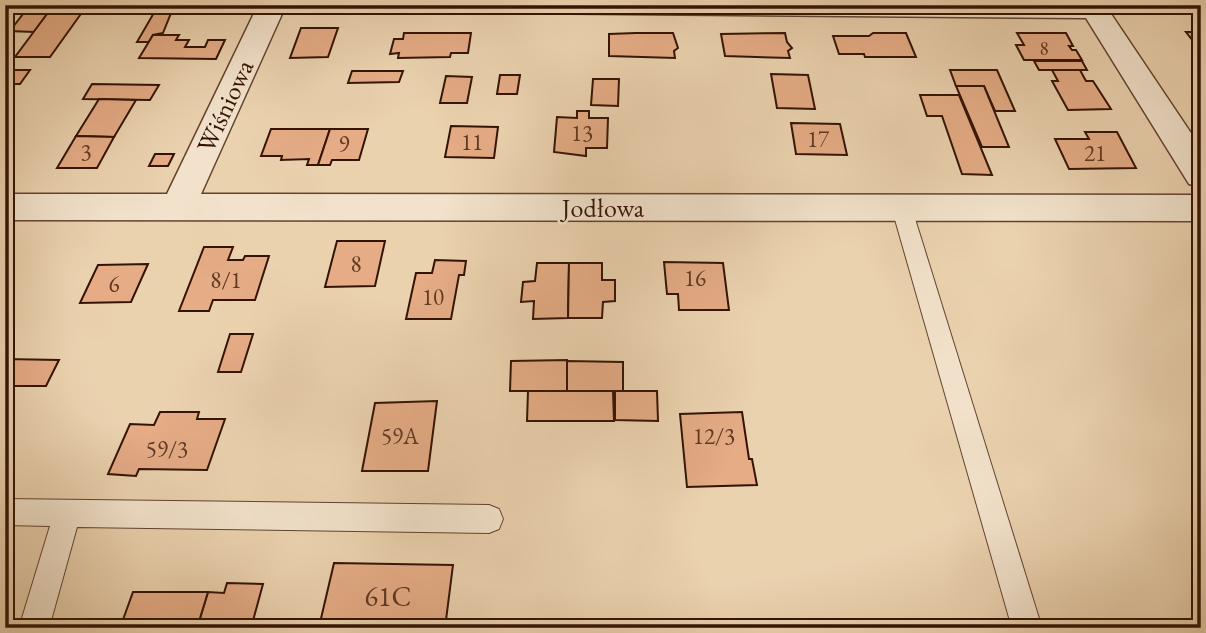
<svg xmlns="http://www.w3.org/2000/svg" width="1206" height="633" viewBox="0 0 1206 633" font-family="'EB Garamond',serif">
<style>
.building{fill:#e5ac86;stroke:#341304;stroke-width:2}
.lines{fill:none;stroke-linecap:round;stroke-linejoin:round}
.lane-casing{stroke:#62432f;stroke-width:2}
.street-casing{stroke:#62432f;stroke-width:3}
.lane{fill:#f2e2cb;fill-rule:evenodd}
.street{fill:#f2e2cb;fill-rule:evenodd}
.labels{text-anchor:middle;dominant-baseline:central;stroke-width:5;stroke-linejoin:round;paint-order:stroke}
.far-number-label{font-size:19px;fill:#603924}
.number-label{font-size:23px;fill:#603924}
.street-label{font-size:26px;fill:#341304;stroke:#f2e2cb}
.near-number-label{font-size:28px;fill:#603924}
</style>
<rect width="100%" height="100%" fill="#ebd2af"/>
<filter id="stains"><feTurbulence type="fractalNoise" baseFrequency=".00286" numOctaves="4"/><feColorMatrix values="0 0 0 0 .2 0 0 0 0 .09 0 0 0 0 .02 0 0 0 .5 -.17"/></filter>
<radialGradient id="worn" r=".72"><stop offset=".6" stop-color="#630" stop-opacity="0"/><stop offset="1" stop-color="#630" stop-opacity=".3"/></radialGradient>
<g class="building">
<polygon points="26,10 50,10 34,32 10,31"/>
<polygon points="50,10 83,11 50,57 15,57"/>
<polygon points="155,11 171,13 163,33 153,35 149,42 137,42"/>
<polygon points="301,28 338,28 328,57 290,58"/>
<polygon points="1186,32 1201,32 1201,46 1197,46"/>
<polygon points="404,33 471,33 468,53 451,53 450,57 398,58 399,53 390,54 394,39 403,39"/>
<polygon points="636,33 673,33 678,48 674,51 675,58 609,56 609,34"/>
<polygon points="785,33 787,42 792,48 788,51 790,58 725,56 721,34"/>
<polygon points="873,33 906,33 916,57 865,57 864,54 839,54 833,36 869,36"/>
<polygon points="1017,33 1066,33 1073,46 1069,46 1072,50 1076,50 1082,60 1024,60 1016,45 1024,45"/>
<polygon points="153,35 179,35 176,40 189,40 185,47 205,47 208,40 225,40 216,59 139,58"/>
<polygon points="1034,61 1082,61 1087,70 1039,70"/>
<polygon points="5,70 30,70 20,84 5,84"/>
<polygon points="950,70 997,70 1015,111 995,111 984,86 956,86"/>
<polygon points="1052,70 1080,70 1086,81 1093,81 1111,109 1068,110 1052,81 1058,81"/>
<polygon points="352,71 403,71 399,82 348,83"/>
<polygon points="771,74 808,75 815,109 777,108"/>
<polygon points="500,75 520,75 517,94 497,94"/>
<polygon points="446,76 472,77 467,103 440,103"/>
<polygon points="593,79 619,79 618,106 591,105"/>
<polygon points="92,84 159,85 150,100 83,99"/>
<polygon points="956,86 984,86 1009,147 982,147"/>
<polygon points="920,95 959,95 992,175 962,174 942,116 927,116"/>
<polygon points="99,99 136,100 114,137 76,136"/>
<polygon points="577,111 589,111 589,118 608,118 607,148 586,148 586,156 554,152 557,117 577,118"/>
<polygon points="791,123 840,124 847,155 796,154"/>
<polygon points="451,126 498,127 494,158 445,157"/>
<polygon points="271,129 330,129 318,165 307,165 309,159 281,160 282,156 261,156"/>
<polygon points="330,129 368,129 359,160 332,160 330,165 318,165"/>
<polygon points="1085,132 1117,132 1136,168 1069,169 1055,139 1089,139"/>
<polygon points="76,136 114,137 97,168 57,168"/>
<polygon points="155,154 174,154 168,166 149,166"/>
<polygon points="337,241 385,241 375,286 325,287"/>
<polygon points="204,247 233,247 228,260 243,260 245,256 269,256 255,300 213,300 209,311 179,311"/>
<polygon points="435,260 466,261 464,275 459,275 451,319 406,319 416,273 432,273"/>
<polygon points="664,262 723,263 729,310 679,310 678,294 667,294"/>
<polygon points="537,263 569,263 568,318 533,319 534,301 521,302 523,282 535,281"/>
<polygon points="569,263 602,263 602,280 615,280 615,301 603,302 602,318 568,318"/>
<polygon points="148,264 131,302 80,303 98,265"/>
<polygon points="230,334 253,334 241,372 218,372"/>
<polygon points="5,359 59,360 46,386 5,386"/>
<polygon points="567,360 567,391 510,391 511,361"/>
<polygon points="567,361 623,362 623,391 567,391"/>
<polygon points="528,391 613,391 614,421 527,421"/>
<polygon points="615,391 657,391 658,421 615,420"/>
<polygon points="437,401 428,471 362,471 375,403"/>
<polygon points="160,412 199,412 197,419 225,419 207,470 139,469 136,476 108,474 130,424 154,425"/>
<polygon points="742,412 749,459 752,459 757,485 687,487 680,414"/>
<polygon points="334,563 453,565 445,628 319,627"/>
<polygon points="227,583 263,584 251,628 197,628 208,592 224,593"/>
<polygon points="133,592 208,592 197,628 120,628"/>
</g>
<g class="lines">
<g class="lane-casing">
<g id="lane">
<polygon points="902,201 909,203 912,209 1042,628 1012,628 892,209 895,203"/>
<polygon points="5,499 489,505 499,509 503,519 499,529 489,533 77,527 49,628 19,628 50,526 5,525"/>
</g>
</g>
<g class="street-casing">
<g id="street">
<polygon points="258,5 286,5 201,194 1201,195 1201,221 5,220 5,194 167,194"/>
<polygon points="502,5 1105,5 1201,148 1201,187 1189,184 1086,18 515,13 505,11"/>
</g>
</g>
<use href="#lane" class="lane"/>
<use href="#street" class="street"/>
</g>
<g class="labels">
<g class="far-number-label">
<text x="1044" y="48">8</text>
</g>
<g class="number-label">
<text x="582" y="133">13</text>
<text x="818" y="139">17</text>
<text x="472" y="142">11</text>
<text x="344" y="144">9</text>
<text x="86" y="152">3</text>
<text x="1095" y="153">21</text>
<text x="356" y="264">8</text>
<text x="695" y="278">16</text>
<text x="226" y="280">8/1</text>
<text x="114" y="284">6</text>
<text x="433" y="297">10</text>
<text x="400" y="436">59A</text>
<text x="714" y="436">12/3</text>
<text x="167" y="449">59/3</text>
</g>
<g class="street-label">
<text transform="translate(225 106) rotate(-65)">Wiśniowa</text>
<text x="603" y="208">Jodłowa</text>
</g>
<g class="near-number-label">
<text x="388" y="596">61C</text>
</g>
</g>
<rect width="1206" height="633" fill="none" stroke="#ebd2af" stroke-width="28"/>
<rect x="7" y="7" width="1192" height="619" fill="none" stroke="#341304" stroke-width="3.5"/>
<rect x="14" y="14" width="1178" height="605" fill="none" stroke="#341304" stroke-width="2"/>
<rect width="100%" height="100%" filter="url(#stains)"/>
<rect width="100%" height="100%" fill="url(#worn)"/>
</svg>
